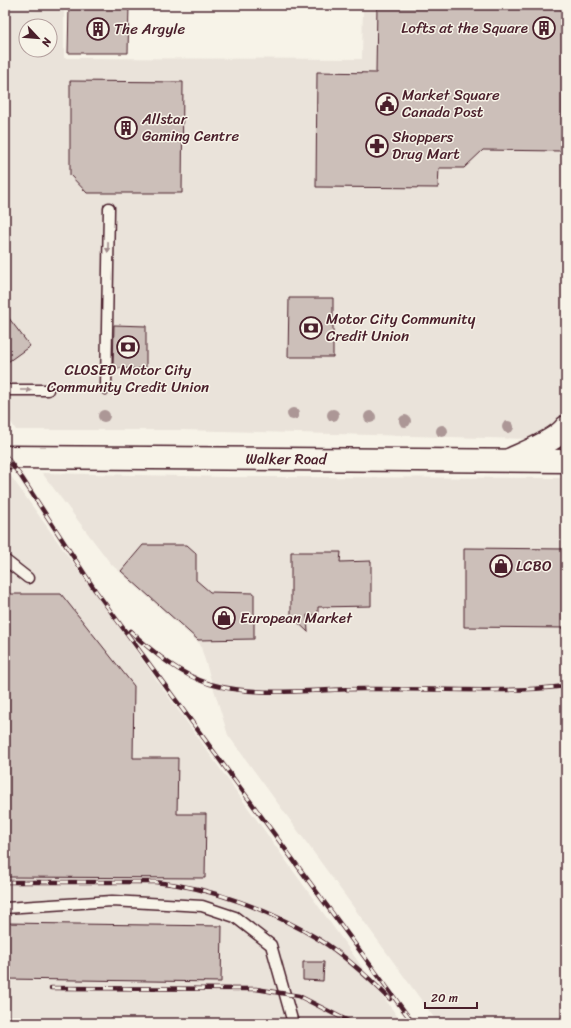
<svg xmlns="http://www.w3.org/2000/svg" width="571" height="1028" viewBox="0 0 571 1028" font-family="Sriracha,sans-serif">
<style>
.built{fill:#eae3da;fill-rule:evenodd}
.building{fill:#ccbfb9;stroke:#4a1f2b}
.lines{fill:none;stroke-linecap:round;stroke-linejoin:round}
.lane-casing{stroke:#4a1f2b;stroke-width:13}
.secondary-casing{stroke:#4a1f2b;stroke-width:25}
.lane{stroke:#f7f3e8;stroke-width:10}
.secondary{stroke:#f7f3e8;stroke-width:22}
.rail-casing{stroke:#4a1f2b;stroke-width:4.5}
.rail{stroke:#f7f3e8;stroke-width:3;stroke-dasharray:9;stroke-linecap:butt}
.tree{fill:#ac9796}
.oneway{fill:#a0898a}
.labels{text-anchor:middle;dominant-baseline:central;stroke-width:3;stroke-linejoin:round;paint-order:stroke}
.poi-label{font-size:15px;fill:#4a1f2b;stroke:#f7f3e8;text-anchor:start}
.street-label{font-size:15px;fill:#4a1f2b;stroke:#f7f3e8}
</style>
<rect width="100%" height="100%" fill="#f7f3e8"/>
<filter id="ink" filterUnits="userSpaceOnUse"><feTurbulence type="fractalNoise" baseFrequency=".025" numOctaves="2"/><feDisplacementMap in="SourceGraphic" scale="8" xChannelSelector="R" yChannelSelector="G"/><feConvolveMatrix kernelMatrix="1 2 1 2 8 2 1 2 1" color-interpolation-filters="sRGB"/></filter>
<g filter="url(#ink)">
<g class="built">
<path d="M5 5H64V58L362 59 363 5H566V440L181 430H16L5 413ZM26 26H50V50H26Z"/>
<polygon points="42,473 229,477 566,478 566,1023 438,1023 228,735 200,644 111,564"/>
<polygon points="5,475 10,475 402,1023 5,1023"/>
</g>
<g class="building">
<polygon points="69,5 129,5 128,53 68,53"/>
<polygon points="377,5 564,5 562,151 483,150 464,168 439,168 438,188 316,187 317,72 376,73"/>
<polygon points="70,81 183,82 182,193 87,193 70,175"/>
<polygon points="289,298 333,298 333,357 288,357"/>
<polygon points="5,313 30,346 5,364"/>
<polygon points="114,325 146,326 146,369 113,368"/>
<polygon points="143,545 187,545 196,553 196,580 210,592 254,593 254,639 198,640 121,571"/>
<polygon points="464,548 566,549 566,628 464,627"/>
<polygon points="291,552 341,552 340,562 371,561 371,606 318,607 318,615 307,615 308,632 291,616"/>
<polygon points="5,594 61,594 134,686 133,758 178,758 177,814 206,814 205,878 5,877"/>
<polygon points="5,923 222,926 221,982 5,979"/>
<polygon points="303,962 324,962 323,981 303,980"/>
</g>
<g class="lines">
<g class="lane-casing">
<g id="lane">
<polyline points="106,389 109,208"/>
<polyline points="5,390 48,390"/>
<polyline points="5,560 28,578"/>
<polyline points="5,908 112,901 202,906 235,917 271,945 293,1023"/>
</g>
</g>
<g class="secondary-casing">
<g id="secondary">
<path id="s1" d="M5 457 566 461"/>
<path d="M511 459C526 452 557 440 566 427"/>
</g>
</g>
<use href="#lane" class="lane"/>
<use href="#secondary" class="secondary"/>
<g class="rail-casing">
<g id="rail">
<polyline points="5,455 22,478 95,590 413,1023"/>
<path d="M130 631C154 653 179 674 210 684 259 698 314 689 364 689 431 688 499 694 566 686"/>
<path d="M5 882H155C211 887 272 911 320 940 346 956 369 978 390 999"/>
<polyline points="51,988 256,989 299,996 352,1023"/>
</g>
</g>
<use href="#rail" class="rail"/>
</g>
<g class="tree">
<circle cx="293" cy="414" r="6"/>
<circle cx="333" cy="415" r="6"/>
<circle cx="104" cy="416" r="6"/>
<circle cx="370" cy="417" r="6"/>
<circle cx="405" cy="421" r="6"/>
<circle cx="508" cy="427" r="6"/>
<circle cx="442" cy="431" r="6"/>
</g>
<defs><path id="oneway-solid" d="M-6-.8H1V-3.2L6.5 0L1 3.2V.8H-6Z"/></defs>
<g class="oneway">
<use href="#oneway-solid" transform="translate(108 247) rotate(91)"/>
<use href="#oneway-solid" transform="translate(26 390)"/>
</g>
</g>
<defs>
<g id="building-ring" transform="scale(1.15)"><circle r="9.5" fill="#f7f3e8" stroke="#4a1f2b" stroke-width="1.5"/><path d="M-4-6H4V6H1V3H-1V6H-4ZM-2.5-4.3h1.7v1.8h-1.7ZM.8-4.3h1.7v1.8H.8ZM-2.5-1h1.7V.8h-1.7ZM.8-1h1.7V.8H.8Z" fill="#4a1f2b"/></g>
<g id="civic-ring" transform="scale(1.15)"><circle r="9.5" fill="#f7f3e8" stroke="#4a1f2b" stroke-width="1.5"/><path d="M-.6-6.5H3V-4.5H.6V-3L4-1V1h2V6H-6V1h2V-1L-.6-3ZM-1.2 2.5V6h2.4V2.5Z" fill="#4a1f2b"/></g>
<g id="pharmacy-ring" transform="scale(1.15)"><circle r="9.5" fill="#f7f3e8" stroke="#4a1f2b" stroke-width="1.5"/><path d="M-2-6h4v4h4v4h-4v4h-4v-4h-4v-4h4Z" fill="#4a1f2b"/></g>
<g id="bank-ring" transform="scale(1.15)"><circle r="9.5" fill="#f7f3e8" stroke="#4a1f2b" stroke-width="1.5"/><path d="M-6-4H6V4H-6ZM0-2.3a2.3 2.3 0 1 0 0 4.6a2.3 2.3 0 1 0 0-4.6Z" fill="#4a1f2b"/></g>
<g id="shop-ring" transform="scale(1.15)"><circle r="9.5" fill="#f7f3e8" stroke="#4a1f2b" stroke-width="1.5"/><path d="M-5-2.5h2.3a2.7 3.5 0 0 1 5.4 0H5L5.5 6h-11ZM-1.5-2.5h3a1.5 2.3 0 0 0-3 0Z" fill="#4a1f2b"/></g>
</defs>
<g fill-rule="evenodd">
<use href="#building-ring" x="544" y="28"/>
<use href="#building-ring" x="98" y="29"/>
<use href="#civic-ring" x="387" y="104"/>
<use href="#building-ring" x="126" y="128"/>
<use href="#pharmacy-ring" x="377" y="146"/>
<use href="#bank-ring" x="311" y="328"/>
<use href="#bank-ring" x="128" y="347"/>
<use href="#shop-ring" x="501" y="566"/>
<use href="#shop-ring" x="224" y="618"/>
</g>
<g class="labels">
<g class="poi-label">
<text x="528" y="28" text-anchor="end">Lofts at the Square</text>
<text x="114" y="29">The Argyle</text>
<text x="402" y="95">Market Square<tspan x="402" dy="17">Canada Post</tspan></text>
<text x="142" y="119">Allstar<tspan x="142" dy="17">Gaming Centre</tspan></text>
<text x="392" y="137">Shoppers<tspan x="392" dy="17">Drug Mart</tspan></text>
<text x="326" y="319">Motor City Community<tspan x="326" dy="17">Credit Union</tspan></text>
<text x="128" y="370" text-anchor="middle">CLOSED Motor City<tspan x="128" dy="17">Community Credit Union</tspan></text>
<text x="516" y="566">LCBO</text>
<text x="240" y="618">European Market</text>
</g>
<g class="street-label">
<text stroke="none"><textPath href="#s1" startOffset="281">Walker Road</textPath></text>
</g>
</g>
<rect width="571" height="1028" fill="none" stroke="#f7f3e8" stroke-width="20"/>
<rect x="10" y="10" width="551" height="1008" fill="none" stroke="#4a1f2b" stroke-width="1.5" filter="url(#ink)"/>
<g transform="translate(38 38) rotate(116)"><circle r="19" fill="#f7f3e8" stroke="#b29e9c"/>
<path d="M0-3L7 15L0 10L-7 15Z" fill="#4a1f2b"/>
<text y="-6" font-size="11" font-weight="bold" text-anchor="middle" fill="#4a1f2b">N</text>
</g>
<path d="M425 1002v6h52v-6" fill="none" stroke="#4a1f2b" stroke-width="2"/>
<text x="431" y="1002" font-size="12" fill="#4a1f2b" stroke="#f7f3e8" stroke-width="3" paint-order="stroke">20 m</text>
</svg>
